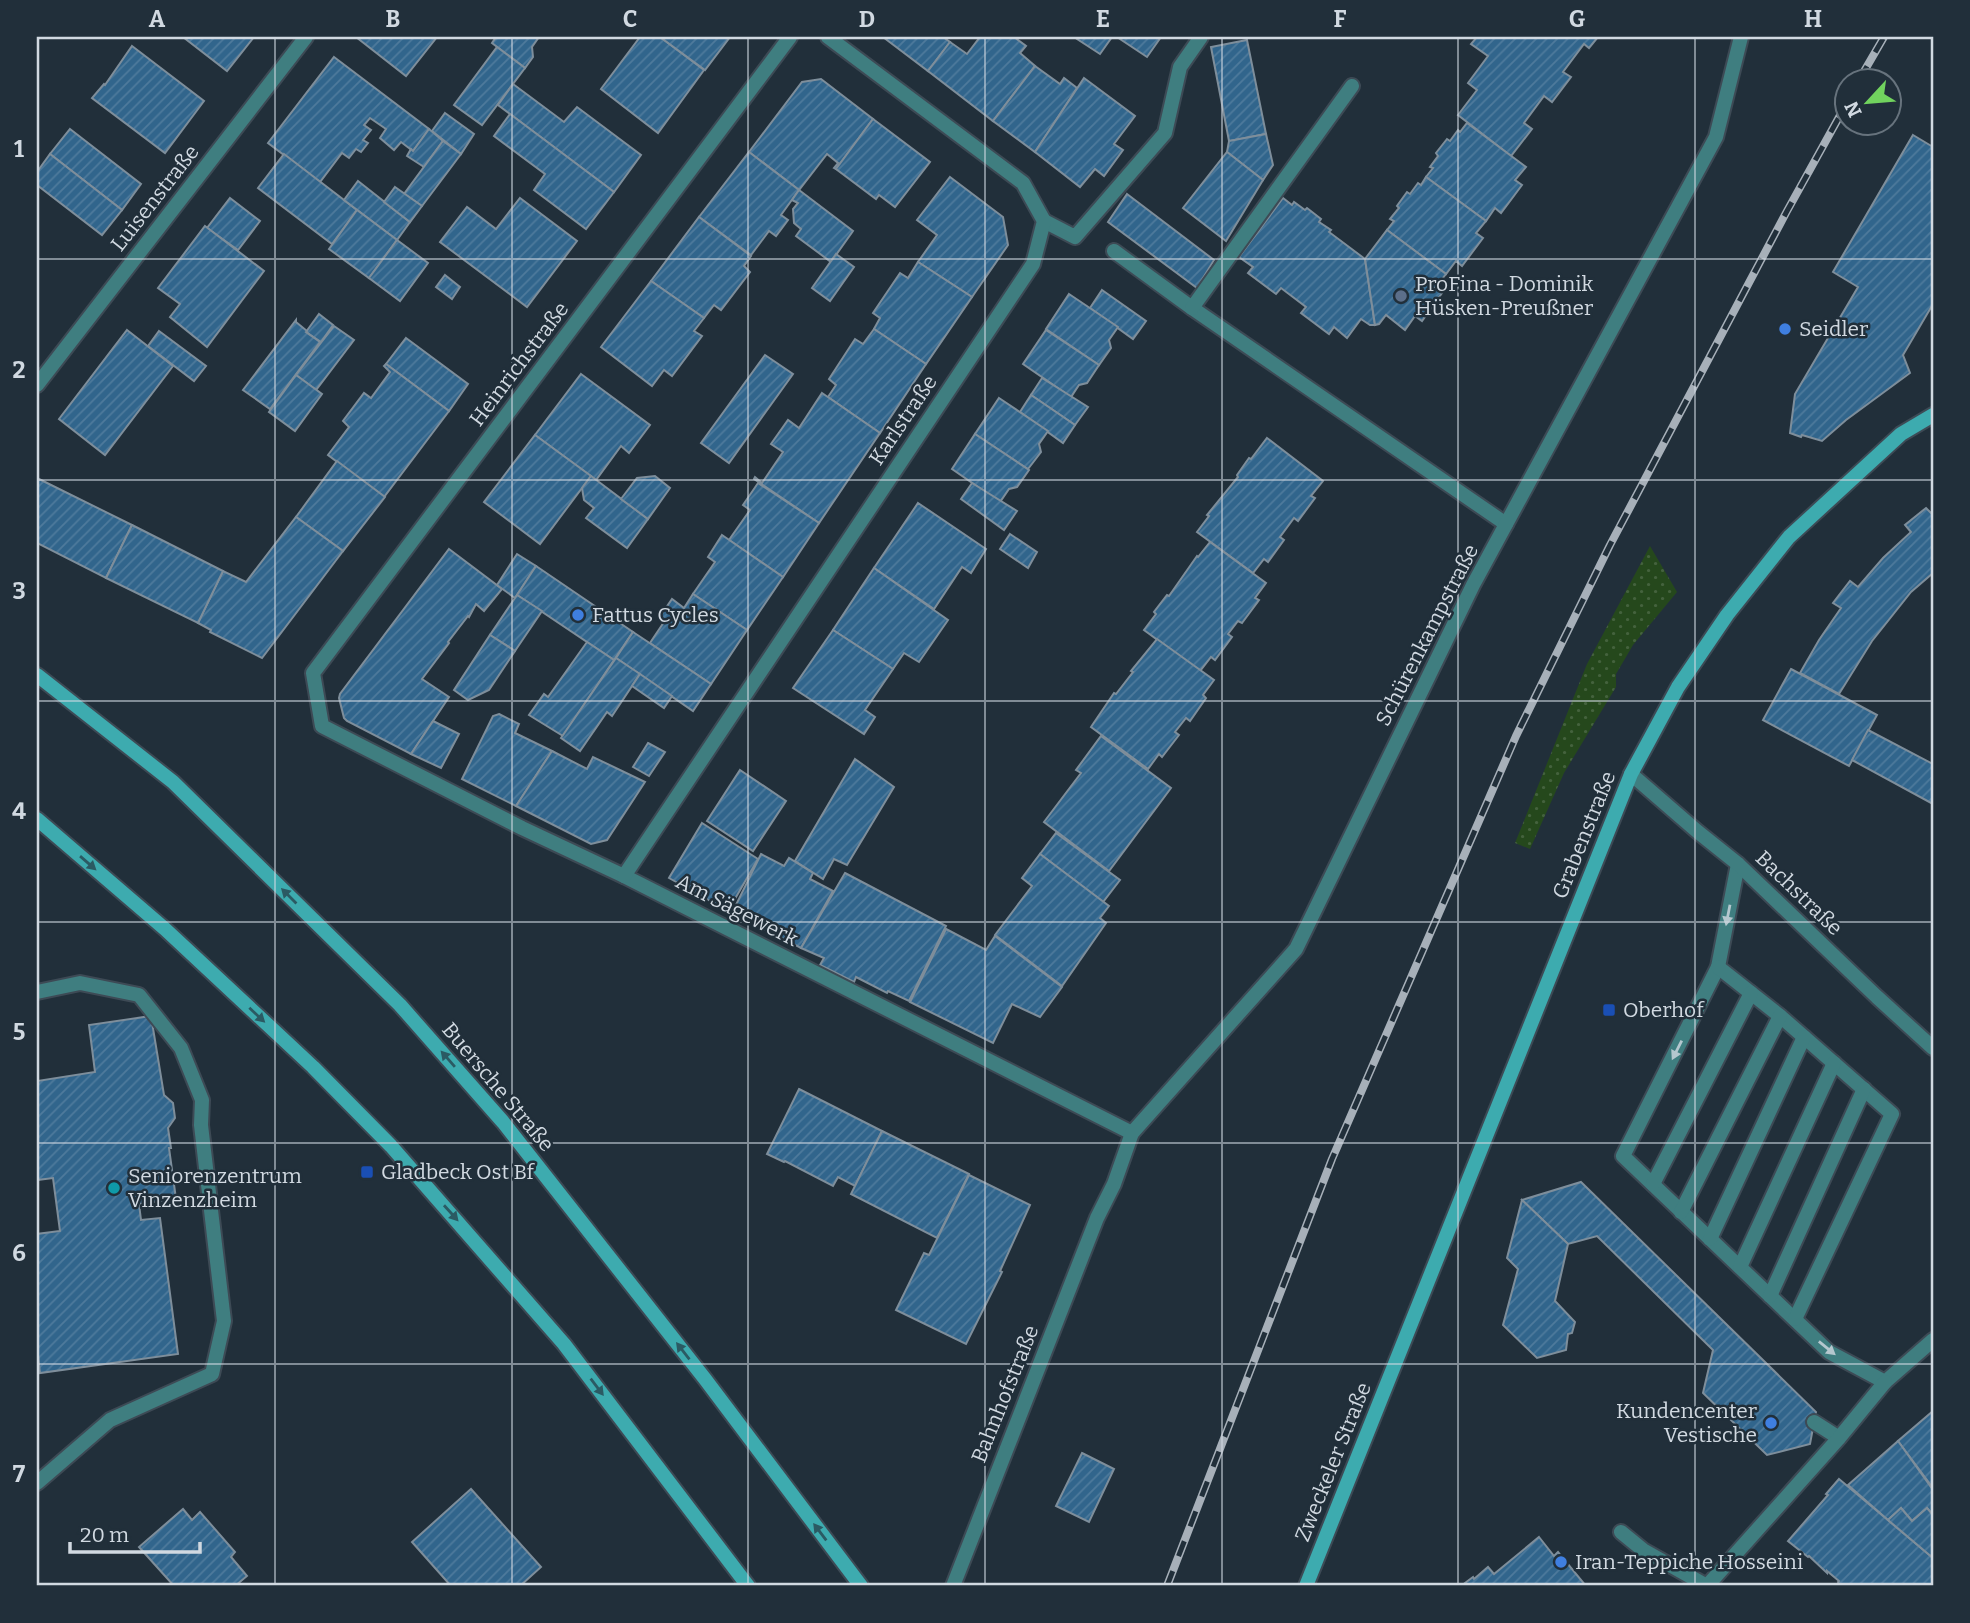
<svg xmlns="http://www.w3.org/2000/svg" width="1970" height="1623" viewBox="0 0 1970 1623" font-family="Bitter,serif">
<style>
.green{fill:url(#green-dots)}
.building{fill:url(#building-hatch);stroke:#7e8e9b;stroke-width:2}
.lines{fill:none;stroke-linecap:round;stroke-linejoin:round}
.lane-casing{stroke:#3d4a55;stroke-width:18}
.street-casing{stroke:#3d4a55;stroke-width:18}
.secondary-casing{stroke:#3d4a55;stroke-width:18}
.lane{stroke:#3f7e80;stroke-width:14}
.street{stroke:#3f7e80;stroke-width:14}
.secondary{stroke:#3dabaf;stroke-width:14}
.rail-casing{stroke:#a7b0b9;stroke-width:8}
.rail{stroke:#212f3a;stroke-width:5;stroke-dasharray:16;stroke-linecap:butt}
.oneway{fill:#2b5a63}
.oneway2{fill:#b4c7ce}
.grid{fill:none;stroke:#d1d9e1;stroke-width:2;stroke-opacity:0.55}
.service-dot{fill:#5c6f8a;stroke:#212f3a;stroke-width:2.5}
.shop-dot{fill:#3f7fe0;stroke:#212f3a;stroke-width:2.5}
.transit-dot{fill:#1a4fb4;stroke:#212f3a;stroke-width:2.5}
.culture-dot{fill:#0f9aa8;stroke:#212f3a;stroke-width:2.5}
.labels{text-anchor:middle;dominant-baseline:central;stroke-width:5;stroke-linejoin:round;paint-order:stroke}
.street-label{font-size:21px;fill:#d1d9e1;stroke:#212f3a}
.poi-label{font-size:21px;fill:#d1d9e1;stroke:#212f3a;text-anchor:start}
.neatline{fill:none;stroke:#d1d9e1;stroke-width:2.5}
.grid-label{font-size:23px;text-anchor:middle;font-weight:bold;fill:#d1d9e1}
</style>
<defs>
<pattern id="green-dots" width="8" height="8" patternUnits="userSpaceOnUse" patternTransform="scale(1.75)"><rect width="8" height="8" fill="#25481c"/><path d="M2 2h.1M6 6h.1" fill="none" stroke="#44623d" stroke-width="1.8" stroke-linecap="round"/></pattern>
<pattern id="building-hatch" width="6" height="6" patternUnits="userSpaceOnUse" patternTransform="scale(1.75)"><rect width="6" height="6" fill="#31658c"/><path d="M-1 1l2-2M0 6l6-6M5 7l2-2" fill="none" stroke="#4e7a9c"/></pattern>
</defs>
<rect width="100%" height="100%" fill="#212f3a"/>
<polygon class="green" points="1650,546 1677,592 1633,645 1616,674 1616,687 1564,773 1530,849 1515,843 1587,664"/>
<g class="building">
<polygon points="183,37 254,37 227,71"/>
<polygon points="356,37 437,37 406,76"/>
<polygon points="496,37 539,37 532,47 533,57 525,68 492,43"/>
<polygon points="640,37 660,37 704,70 658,133 601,89"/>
<polygon points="660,37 730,37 705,70"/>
<polygon points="883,37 943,37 950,42 928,71"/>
<polygon points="980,37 1014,37 1026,46 1020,53 1035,66 993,121 928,71 950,42 967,54"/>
<polygon points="1074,37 1112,37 1100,54"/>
<polygon points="1117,37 1161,37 1147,57"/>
<polygon points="1477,37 1598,37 1589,48 1584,44 1563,72 1571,77 1552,102 1544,96 1524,123 1532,129 1511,156 1458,115 1477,90 1468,83 1488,56 1471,44"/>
<polygon points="1247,40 1266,134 1229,141 1211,47"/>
<polygon points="132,46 204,101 165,153 92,98 104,84 105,85"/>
<polygon points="497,47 525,68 482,125 454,105"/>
<polygon points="334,57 429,129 413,151 401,142 394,150 380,138 386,129 370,118 364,125 371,130 363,140 368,143 361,152 356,149 349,158 342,153 320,182 268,143"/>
<polygon points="1035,66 1060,84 1064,78 1077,88 1035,152 993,121"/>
<polygon points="1084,78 1135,116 1114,144 1123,150 1104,176 1095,169 1080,187 1035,152"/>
<polygon points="821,79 873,119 836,169 834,168 838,163 827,154 799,190 749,152 802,82"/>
<polygon points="513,84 564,122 577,107 641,155 614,192 498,105"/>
<polygon points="445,113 474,134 461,154 432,131"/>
<polygon points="510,114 614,192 586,229 534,190 545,174 494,136"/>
<polygon points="873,119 930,162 895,207 879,195 876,199 836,169"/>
<polygon points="1467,123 1526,167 1515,180 1522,185 1501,213 1495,208 1486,221 1426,177 1433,168 1430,167 1438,156 1436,153 1447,139 1450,141 1458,130 1460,132"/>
<polygon points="70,129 141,184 122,210 50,154"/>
<polygon points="429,129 443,141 424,167 407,156 411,149 413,151"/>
<polygon points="1266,134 1273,165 1263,180 1227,152 1229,141"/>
<polygon points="1913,135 1933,147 1933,304 1903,355 1910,373 1846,420 1822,441 1802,435 1801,437 1790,433 1795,394 1858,287 1833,272"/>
<polygon points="443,141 461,154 422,206 404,194"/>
<polygon points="749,152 799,190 781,215 788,220 776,236 769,231 751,255 699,217"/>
<polygon points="1227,152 1263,180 1226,241 1183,208"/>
<polygon points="50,154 122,210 102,235 37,185 37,172"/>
<polygon points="284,154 357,210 332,244 258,188"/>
<polygon points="950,177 1003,217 1008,245 972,297 918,262 937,235 917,220"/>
<polygon points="1426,177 1486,221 1476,233 1483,238 1462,266 1456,261 1446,274 1387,230 1394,221 1390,219 1399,208 1397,206 1407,192 1410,194 1418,183 1421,185"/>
<polygon points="358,181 410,222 397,240 344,200"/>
<polygon points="395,187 422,206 410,222 384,202"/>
<polygon points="799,190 853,231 831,262 796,236 801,229 794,223 793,209 798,203 792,200"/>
<polygon points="1127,194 1214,260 1197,288 1108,222"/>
<polygon points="230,198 260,221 238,250 207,228"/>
<polygon points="520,198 577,241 527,307 440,242 467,207 496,229"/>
<polygon points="1283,198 1292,205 1294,202 1305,210 1307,208 1321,219 1319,222 1331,230 1329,232 1365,259 1375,325 1370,325 1361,319 1347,338 1334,327 1329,334 1301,313 1306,307 1281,288 1276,294 1248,273 1253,267 1239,257"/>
<polygon points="357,210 397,240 369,278 329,249"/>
<polygon points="699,217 751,256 744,266 750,272 721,310 714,305 704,318 651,281"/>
<polygon points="205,226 264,271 207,347 170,317 180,304 158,288"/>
<polygon points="1387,230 1446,274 1435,288 1442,293 1422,321 1415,316 1405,330 1386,315 1379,324 1375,325 1365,259"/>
<polygon points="397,240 428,263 400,301 369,278"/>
<polygon points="836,254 854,267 830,301 812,288"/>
<polygon points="918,262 972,297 926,364 874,329 880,318 873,313 900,273 908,278"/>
<polygon points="445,275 460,287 452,299 436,287"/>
<polygon points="651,281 704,318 694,331 702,336 672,376 664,370 652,386 601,347"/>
<polygon points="1102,290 1146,321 1133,339 1090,308"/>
<polygon points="1069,294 1118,327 1109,340 1111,348 1099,365 1046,329"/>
<polygon points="319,314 333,325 321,342 306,332"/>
<polygon points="296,320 296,322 307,331 306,332 320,342 270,409 243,390"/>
<polygon points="334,326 354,340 316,390 296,375"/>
<polygon points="874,329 926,364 880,433 828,397 836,385 829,379 855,339 863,344"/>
<polygon points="127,330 173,366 105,455 59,419"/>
<polygon points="1046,330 1099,365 1087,383 1079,385 1071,397 1023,364"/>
<polygon points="159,331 206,366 194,381 148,346"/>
<polygon points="406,338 468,384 449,411 386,364"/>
<polygon points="765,355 793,374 729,463 701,443"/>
<polygon points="386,364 449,411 384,497 328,455 349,427 343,421 364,393 371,398 390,372 384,366"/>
<polygon points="581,374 650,425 629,453 621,446 596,480 535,435"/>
<polygon points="296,375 322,394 295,431 269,412"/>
<polygon points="1042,378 1088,407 1075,425 1031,395"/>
<polygon points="822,393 880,433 819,523 754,479 755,477 762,483 783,452 771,444 788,420 799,428"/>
<polygon points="1031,395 1075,425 1063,443 1020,412"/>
<polygon points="999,398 1048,431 1039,444 1041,452 1028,469 975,434"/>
<polygon points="975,434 1029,470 1017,487 1009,489 1000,502 952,469"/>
<polygon points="535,435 591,476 540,544 484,502"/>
<polygon points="1267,438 1323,481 1311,496 1315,498 1298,521 1294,518 1280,537 1284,540 1268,562 1264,559 1253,573 1197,532 1209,516 1207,515 1238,477 1237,475 1249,458 1251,459"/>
<polygon points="337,461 385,497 343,551 296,517"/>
<polygon points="591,476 648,519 627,548 586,518 594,508 584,500 582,488"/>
<polygon points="655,476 670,488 648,519 621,499 637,478"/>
<polygon points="39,479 132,525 106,578 37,543 37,484"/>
<polygon points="758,483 819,523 783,577 729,540 750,510 743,505"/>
<polygon points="972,483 1017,511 1004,530 961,499"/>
<polygon points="918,503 986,549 971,573 962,567 934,609 874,568"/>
<polygon points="1926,508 1933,515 1933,573 1911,592 1872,641 1839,694 1800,673 1819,640 1841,608 1833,603 1850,581 1858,587 1883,558 1911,532 1905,525"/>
<polygon points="296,517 343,551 262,658 210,632 211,630 198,623 223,571 246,582"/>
<polygon points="132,525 223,571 198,623 106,578"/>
<polygon points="1010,534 1037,552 1028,568 1000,549"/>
<polygon points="722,535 783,577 747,630 693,594 715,562 708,557"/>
<polygon points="1210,542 1266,583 1255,598 1259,600 1242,623 1238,621 1228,634 1232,637 1215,660 1211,657 1200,671 1144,630 1156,614 1154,612 1167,595 1169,596 1197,556 1198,557"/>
<polygon points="449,549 502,589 484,611 476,604 469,617 468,616 448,642 449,643 422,679 449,697 411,754 347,721 344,718 339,698 340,694"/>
<polygon points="517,554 536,566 515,598 497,585"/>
<polygon points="536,566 633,632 614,660 517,595"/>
<polygon points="874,568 948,620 919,662 904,653 893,669 833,630"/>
<polygon points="693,594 747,630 711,684 650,643 664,622 659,618 672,599 684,608"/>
<polygon points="517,595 542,611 515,651 490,635"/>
<polygon points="833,630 893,669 865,710 875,717 864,734 793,688"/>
<polygon points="633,632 711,684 693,711 616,658"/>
<polygon points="490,635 515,651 489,690 468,700 454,690"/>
<polygon points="1157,639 1214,680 1203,695 1206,698 1190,721 1186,718 1175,732 1179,735 1162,757 1159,754 1148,769 1091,727 1114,693 1116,694 1133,672 1131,671"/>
<polygon points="587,642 614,660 563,736 529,715 544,694 548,697"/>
<polygon points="616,658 640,674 612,716 607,712 580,751 561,738"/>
<polygon points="1791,669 1877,715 1849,766 1763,720"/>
<polygon points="640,674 672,696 664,708 632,686"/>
<polygon points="499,714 519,724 515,733 552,751 516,806 462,779 493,716"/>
<polygon points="433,721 459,734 441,768 411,754"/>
<polygon points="1868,730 1933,764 1933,804 1852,760"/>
<polygon points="1101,736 1171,788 1109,871 1044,822 1081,773 1076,770"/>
<polygon points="648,743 665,752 649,776 633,767"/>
<polygon points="552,751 587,769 593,757 645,782 607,840 591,844 516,806"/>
<polygon points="855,759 894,787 847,865 834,859 823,879 795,861"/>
<polygon points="740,770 786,801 753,851 707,821"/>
<polygon points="702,823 758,859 728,911 669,878"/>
<polygon points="1056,833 1120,880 1103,902 1040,854"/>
<polygon points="761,854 784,866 789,858 813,873 810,879 833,891 801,948 732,913"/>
<polygon points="1040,854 1109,906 1100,918 1106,923 1062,986 995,935 1032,886 1022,878"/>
<polygon points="845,873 946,926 909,1001 888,991 887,993 856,977 854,982 820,965 824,958 801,948"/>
<polygon points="946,929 986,950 995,936 1062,987 1040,1017 1012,1004 993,1043 910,1002"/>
<polygon points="151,1016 164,1095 173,1103 175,1118 168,1128 171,1148 169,1148 176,1199 139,1204 141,1220 160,1218 178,1354 40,1373 37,1346 37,1234 60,1231 53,1178 37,1180 37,1081 95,1072 89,1025"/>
<polygon points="799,1089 882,1131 855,1186 838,1177 833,1186 785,1161 784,1162 767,1154"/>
<polygon points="882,1131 969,1174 937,1238 851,1194"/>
<polygon points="969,1175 1030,1205 1000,1271 1002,1272 966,1344 896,1310 924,1253 929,1255"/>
<polygon points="1581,1182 1816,1412 1810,1444 1767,1455 1703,1393 1713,1350 1597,1236 1568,1244 1522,1200"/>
<polygon points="1522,1200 1568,1244 1555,1301 1575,1322 1572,1333 1568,1334 1566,1350 1537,1358 1503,1325 1518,1269 1507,1258"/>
<polygon points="1933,1411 1933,1488 1898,1441"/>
<polygon points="1898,1441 1933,1490 1933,1515 1927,1508 1912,1521 1901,1508 1888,1520 1848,1485"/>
<polygon points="1082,1453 1114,1469 1089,1522 1056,1506"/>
<polygon points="1839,1479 1933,1558 1933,1586 1840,1586 1838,1582 1839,1581 1827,1571 1827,1573 1809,1556 1808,1557 1788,1541 1828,1495 1826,1494"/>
<polygon points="471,1489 541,1567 520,1586 451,1586 412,1542"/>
<polygon points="1901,1508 1912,1521 1927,1508 1933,1515 1933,1558 1888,1520"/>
<polygon points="183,1509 192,1520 200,1512 235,1552 231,1557 247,1576 235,1586 174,1586 139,1547"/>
<polygon points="1539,1537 1554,1556 1558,1552 1586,1586 1461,1586 1473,1577 1474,1579 1488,1567 1494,1574"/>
</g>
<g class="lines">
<g class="lane-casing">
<g id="lane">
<polyline points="1044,221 1075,237 1165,133 1180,67 1201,37"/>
<polyline points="1114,251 1192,308 1506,524"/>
<polyline points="1192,308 1352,86"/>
<polyline points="1738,864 1718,967 1623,1156 1829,1352 1885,1382 1933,1340"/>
<polyline points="1718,967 1780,1016 1892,1114 1795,1319"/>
<polyline points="37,992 80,983 139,995 181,1048 202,1100 201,1125 224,1321 212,1374 110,1420 37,1483"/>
<polyline points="1653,1184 1751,993"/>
<polyline points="1681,1212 1780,1016"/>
<polyline points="1710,1239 1804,1037"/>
<polyline points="1740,1267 1834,1063"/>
<polyline points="1770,1296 1864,1089"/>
</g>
</g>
<g class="street-casing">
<g id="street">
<polyline points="790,37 313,673 322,726 522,828 624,876 1132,1133"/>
<polyline points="37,385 306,37"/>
<polyline points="1631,774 1698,832 1738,864 1877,997 1933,1048"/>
<polyline points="624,876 1033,264 1044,221 1023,183 828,37"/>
<polyline points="1814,1422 1839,1438"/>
<polyline points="1621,1532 1643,1550 1707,1586"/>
<polyline points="953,1586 1097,1218 1114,1184 1132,1133 1296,949 1473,585 1716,137 1741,37"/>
<polyline points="1707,1586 1839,1438 1885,1382"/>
</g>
</g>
<g class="secondary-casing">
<g id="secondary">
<polyline points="37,675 173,782 400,1005 503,1122 705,1379 861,1586"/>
<polyline points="37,819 165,929 313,1067 391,1146 564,1344 748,1586"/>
<polyline points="1306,1586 1631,774 1678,687 1727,615 1789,537 1901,434 1933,415"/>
</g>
</g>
<use href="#lane" class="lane"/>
<use href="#street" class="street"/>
<use href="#secondary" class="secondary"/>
<g class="rail-casing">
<g id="rail">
<polyline points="1859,80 1884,37"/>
<polyline points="1167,1586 1332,1159 1516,736 1610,545 1787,211 1848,101"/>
</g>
</g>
<use href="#rail" class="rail"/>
</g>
<defs><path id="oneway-solid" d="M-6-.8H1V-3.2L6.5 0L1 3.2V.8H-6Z" transform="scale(1.75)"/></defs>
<g class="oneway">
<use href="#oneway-solid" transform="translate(88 863) rotate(41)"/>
<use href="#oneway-solid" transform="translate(289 896) rotate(-135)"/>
<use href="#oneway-solid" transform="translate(257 1015) rotate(43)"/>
<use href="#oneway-solid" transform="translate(448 1059) rotate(-131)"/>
<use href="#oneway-solid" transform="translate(451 1213) rotate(48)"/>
<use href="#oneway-solid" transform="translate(683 1351) rotate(-128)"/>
<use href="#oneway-solid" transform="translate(597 1387) rotate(53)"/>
<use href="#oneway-solid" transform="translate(820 1532) rotate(-127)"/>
</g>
<g class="oneway2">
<use href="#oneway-solid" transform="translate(1728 915) rotate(101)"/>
<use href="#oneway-solid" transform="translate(1677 1050) rotate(117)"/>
<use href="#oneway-solid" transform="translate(1827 1348) rotate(39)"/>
</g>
<path class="grid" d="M275 37V1586M512 37V1586M748 37V1586M985 37V1586M1222 37V1586M1458 37V1586M1695 37V1586M37 259H1933M37 480H1933M37 701H1933M37 922H1933M37 1143H1933M37 1364H1933"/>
<circle class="service-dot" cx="1401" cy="296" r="7"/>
<g class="shop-dot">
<circle cx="1785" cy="329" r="7"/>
<circle cx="578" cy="615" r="7"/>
<circle cx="1771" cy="1423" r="7"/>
<circle cx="1561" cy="1562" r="7"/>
</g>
<g class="transit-dot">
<rect x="1602" y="1003" width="14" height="14" rx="3.5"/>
<rect x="360" y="1165" width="14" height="14" rx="3.5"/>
</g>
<circle class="culture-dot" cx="114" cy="1188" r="7"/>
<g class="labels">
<g class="street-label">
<text transform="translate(155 198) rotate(-52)">Luisenstraße</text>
<text transform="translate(519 364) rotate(-53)">Heinrichstraße</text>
<text transform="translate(903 420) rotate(-56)">Karlstraße</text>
<text transform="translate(1427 635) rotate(-63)">Schürenkampstraße</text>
<text transform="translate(1584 835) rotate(-68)">Grabenstraße</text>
<text transform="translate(1799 893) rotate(44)">Bachstraße</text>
<text transform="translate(737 910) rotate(27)">Am Sägewerk</text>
<text transform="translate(498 1087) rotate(50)">Buersche Straße</text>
<text transform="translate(1005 1394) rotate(-68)">Bahnhofstraße</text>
<text transform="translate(1333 1462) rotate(-68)">Zweckeler Straße</text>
</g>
<g class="poi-label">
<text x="1415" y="284">ProFina - Dominik<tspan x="1415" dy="24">Hüsken-Preußner</tspan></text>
<text x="1799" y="329">Seidler</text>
<text x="592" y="615">Fattus Cycles</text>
<text x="1623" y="1010">Oberhof</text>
<text x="381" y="1172">Gladbeck Ost Bf</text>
<text x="128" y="1176">Seniorenzentrum<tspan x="128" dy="24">Vinzenzheim</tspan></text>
<text x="1757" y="1411" text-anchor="end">Kundencenter<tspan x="1757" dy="24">Vestische</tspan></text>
<text x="1575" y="1562">Iran-Teppiche Hosseini</text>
</g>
</g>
<rect width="1970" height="1623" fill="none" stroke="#212f3a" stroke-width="77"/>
<g transform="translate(1868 102) rotate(244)"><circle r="33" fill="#212f3a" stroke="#67737d" stroke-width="2"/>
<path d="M0-5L12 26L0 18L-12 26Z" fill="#71d35e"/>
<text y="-10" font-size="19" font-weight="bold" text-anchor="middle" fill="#d1d9e1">N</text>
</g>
<path d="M70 1542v10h130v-10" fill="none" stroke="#d1d9e1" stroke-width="3.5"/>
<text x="80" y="1542" font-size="21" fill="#d1d9e1" stroke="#212f3a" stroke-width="5" paint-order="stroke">20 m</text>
<rect x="38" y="38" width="1894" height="1546" class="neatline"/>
<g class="grid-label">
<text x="157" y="27">A</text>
<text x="393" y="27">B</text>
<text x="630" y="27">C</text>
<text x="867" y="27">D</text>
<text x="1103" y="27">E</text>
<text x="1340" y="27">F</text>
<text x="1577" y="27">G</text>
<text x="1813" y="27">H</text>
<text x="19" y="157">1</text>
<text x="19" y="378">2</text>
<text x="19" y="599">3</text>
<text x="19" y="819">4</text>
<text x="19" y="1040">5</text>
<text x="19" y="1261">6</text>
<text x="19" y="1482">7</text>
</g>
</svg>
